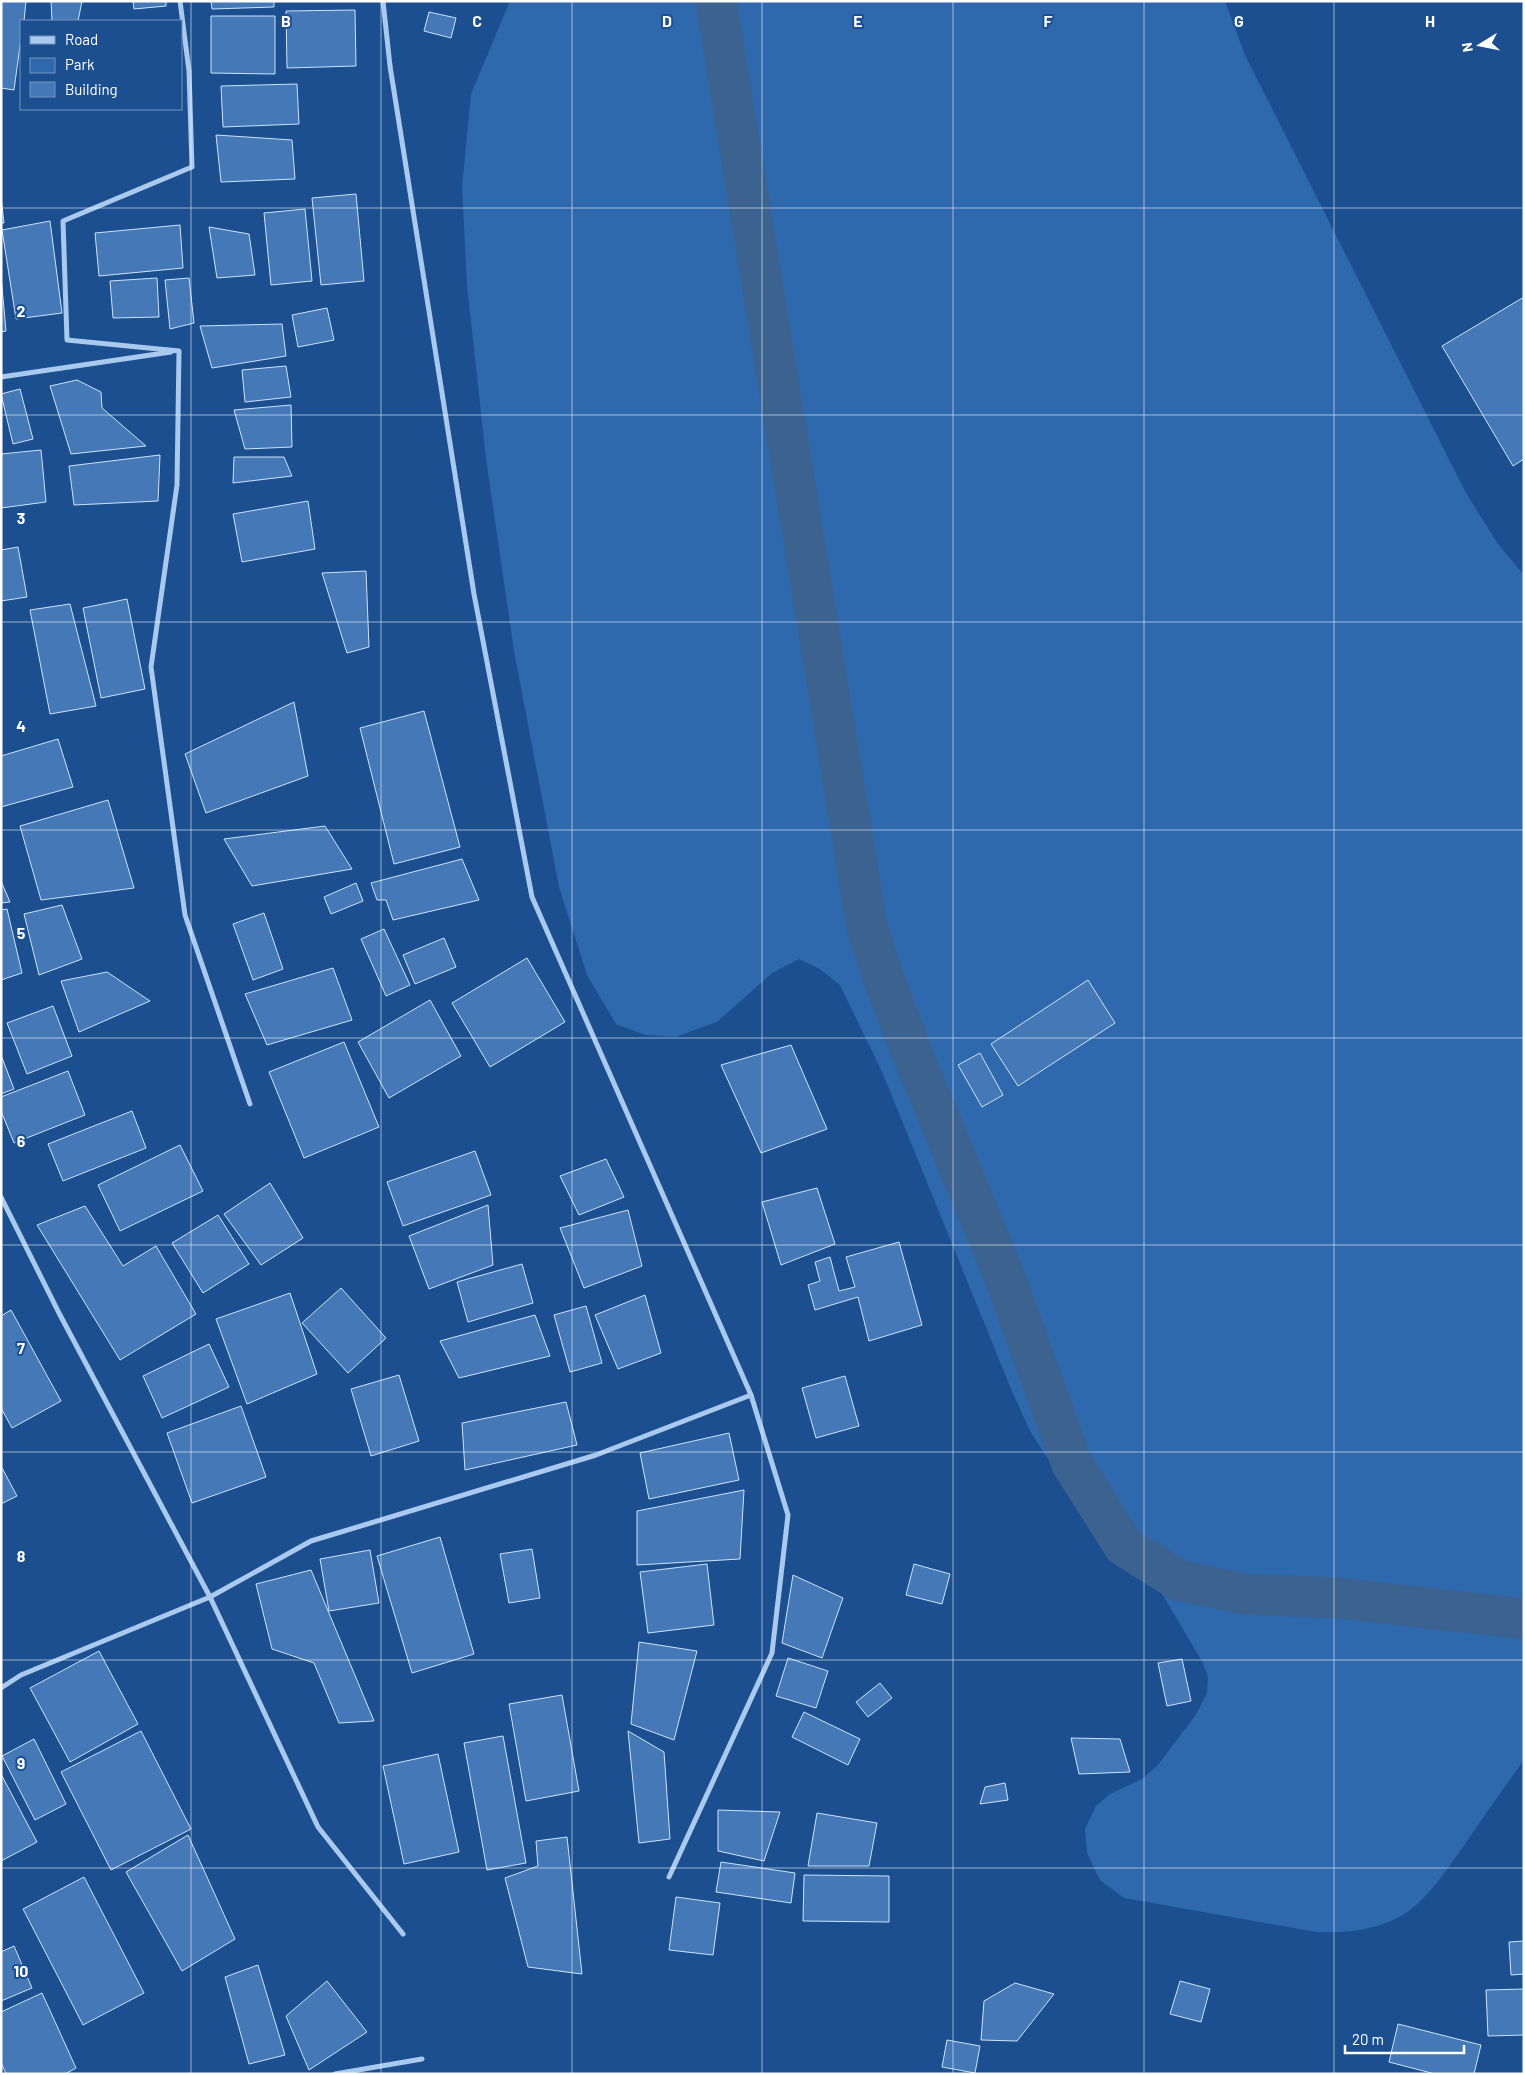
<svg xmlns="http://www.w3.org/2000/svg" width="1525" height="2075" viewBox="0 0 1525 2075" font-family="Barlow,sans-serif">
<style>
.green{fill:#2e69ad}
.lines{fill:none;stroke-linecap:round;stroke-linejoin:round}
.canal{stroke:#3c6290;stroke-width:41}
.building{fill:#4478b7;stroke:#cfe3fa}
.minor{stroke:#a9c9ee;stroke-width:5}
.grid{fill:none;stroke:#fff;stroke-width:1;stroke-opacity:0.55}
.grid-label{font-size:16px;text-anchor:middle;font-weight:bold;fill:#fff;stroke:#1b4f8f;stroke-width:4;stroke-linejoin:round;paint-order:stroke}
</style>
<rect width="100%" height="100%" fill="#1b4f8f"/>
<path class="green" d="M510 1H1225L1245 55 1466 493 1498 544 1524 575V1760C1505 1786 1487 1812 1469 1838 1452 1862 1427 1902 1401 1916 1374 1931 1345 1933 1316 1932L1124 1898 1100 1880 1087 1853 1085 1829 1096 1806 1110 1794 1142 1779 1157 1766 1195 1716 1207 1693 1208 1677 1203 1663 1155 1582 1052 1465 1030 1431 1011 1389 883 1074 840 985 820 969 799 959 772 973 717 1022 675 1037 645 1035 616 1024 587 975 559 887 514 651 486 459 467 285 462 186 471 94Z"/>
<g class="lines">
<polyline class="canal" points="716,1 867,927 885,983 914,1058 1004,1275 1072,1464 1124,1546 1178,1580 1244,1594 1337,1598 1524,1619"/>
</g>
<g class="building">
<polygon points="1,1 26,1 24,21 21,21 21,38 14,90 1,88"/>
<polygon points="51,1 82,1 78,21 52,21"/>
<polygon points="133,1 166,1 166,6 134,9"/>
<polygon points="211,1 274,1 274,7 212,9"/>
<polygon points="355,10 356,66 287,68 286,11"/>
<polygon points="429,12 456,18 451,38 424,31"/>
<polygon points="211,16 275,16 275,74 211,73"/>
<polygon points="297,84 299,124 223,127 221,86"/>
<polygon points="216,135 292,140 295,179 221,182"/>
<polygon points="356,194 364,281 321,285 312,198"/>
<polygon points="1,197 4,223 1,223"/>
<polygon points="305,209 312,281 271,285 264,213"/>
<polygon points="50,221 62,313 16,319 2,230"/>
<polygon points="180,225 183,268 99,276 95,233"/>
<polygon points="209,227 249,234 255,275 217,278"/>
<polygon points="1,276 6,331 1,332"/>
<polygon points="157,278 159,317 113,318 110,281"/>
<polygon points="189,278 194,323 170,329 165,280"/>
<polygon points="1524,297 1524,459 1513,466 1442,346"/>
<polygon points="327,308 334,340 298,347 292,315"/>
<polygon points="282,324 286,356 212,368 200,326"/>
<polygon points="286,366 291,397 245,402 242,370"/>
<polygon points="77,380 101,392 102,408 146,446 71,454 50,386"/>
<polygon points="20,389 33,439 13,444 1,394"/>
<polygon points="291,405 292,447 245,449 234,410"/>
<polygon points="41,450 46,502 1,508 1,454"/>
<polygon points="160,455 158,501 74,505 69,466"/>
<polygon points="234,457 284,457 292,476 233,483"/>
<polygon points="308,501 315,549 242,562 233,514"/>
<polygon points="18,547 27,597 1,601 1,550"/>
<polygon points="366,571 369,647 347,653 322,573"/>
<polygon points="127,599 145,689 101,698 83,608"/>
<polygon points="70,604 96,706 50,714 30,610"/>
<polygon points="294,702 308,776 206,813 185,754"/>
<polygon points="424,711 460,847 394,864 360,728"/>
<polygon points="58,739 73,787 1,807 1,756"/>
<polygon points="108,800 134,888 41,900 20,826"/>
<polygon points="325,826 352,869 252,886 224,839"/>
<polygon points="462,859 479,900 393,920 386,900 377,900 371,883"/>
<polygon points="1,881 10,902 1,903"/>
<polygon points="356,883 363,901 331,914 324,897"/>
<polygon points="62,905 82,959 39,975 24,914"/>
<polygon points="7,909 22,973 1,980 1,910"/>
<polygon points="264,913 283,969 253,980 233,924"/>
<polygon points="384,929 410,985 386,996 361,939"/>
<polygon points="444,938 456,967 415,984 403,955"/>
<polygon points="527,958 565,1022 490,1067 452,1003"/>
<polygon points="333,968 352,1020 267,1045 245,994"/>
<polygon points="107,972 150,1001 79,1032 61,981"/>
<polygon points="1088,980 1115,1023 1018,1086 991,1044"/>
<polygon points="430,1000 461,1056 389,1098 358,1042"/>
<polygon points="53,1006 72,1056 27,1074 7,1023"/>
<polygon points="344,1042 379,1127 304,1158 269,1072"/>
<polygon points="791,1045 827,1129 761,1153 721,1065"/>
<polygon points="980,1053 1003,1095 982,1107 958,1065"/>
<polygon points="1,1055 14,1089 1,1094"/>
<polygon points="68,1071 85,1115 14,1143 1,1111 1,1097"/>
<polygon points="132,1111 146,1148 63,1181 48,1144"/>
<polygon points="180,1145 203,1191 120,1231 98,1185"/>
<polygon points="475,1151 491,1195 403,1226 387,1182"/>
<polygon points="606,1159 624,1197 579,1215 560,1176"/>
<polygon points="270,1183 303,1238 261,1265 224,1214"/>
<polygon points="817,1188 835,1244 781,1265 762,1202"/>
<polygon points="488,1205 493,1265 429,1289 409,1236"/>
<polygon points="85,1206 123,1266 156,1246 196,1314 120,1360 37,1225"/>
<polygon points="628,1210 642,1266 584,1288 560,1228"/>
<polygon points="218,1215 249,1264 203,1293 172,1243"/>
<polygon points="899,1242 922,1325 869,1341 858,1297 815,1310 808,1285 820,1281 815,1262 830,1257 839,1291 855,1287 846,1257"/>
<polygon points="522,1264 533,1303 468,1322 457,1282"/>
<polygon points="341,1288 386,1338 348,1373 302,1323"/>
<polygon points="290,1293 317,1374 247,1404 216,1319"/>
<polygon points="645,1295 661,1353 618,1369 595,1315"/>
<polygon points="586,1306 602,1363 570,1372 554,1315"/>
<polygon points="11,1310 61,1401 12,1428 1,1408 1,1316"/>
<polygon points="535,1315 550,1356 459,1378 440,1341"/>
<polygon points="209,1344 229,1387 162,1418 143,1376"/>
<polygon points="399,1375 419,1441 371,1456 351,1389"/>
<polygon points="845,1376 859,1426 816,1438 802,1388"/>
<polygon points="566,1402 577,1445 465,1470 462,1423"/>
<polygon points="241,1406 266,1477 192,1503 167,1433"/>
<polygon points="729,1433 739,1480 649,1499 640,1453"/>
<polygon points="1,1466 17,1496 1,1504"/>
<polygon points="744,1490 740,1559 637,1565 637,1511"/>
<polygon points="440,1537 474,1654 412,1673 377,1556"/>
<polygon points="532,1549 540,1598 509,1603 500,1554"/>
<polygon points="370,1550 379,1603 329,1611 320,1559"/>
<polygon points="707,1564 714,1625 648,1633 640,1572"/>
<polygon points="914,1564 950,1574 942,1604 906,1595"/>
<polygon points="311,1570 374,1721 339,1723 314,1663 272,1649 256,1584"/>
<polygon points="793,1575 843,1598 822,1658 782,1643"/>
<polygon points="639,1642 697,1651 674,1740 631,1724"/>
<polygon points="99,1651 138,1724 70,1762 30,1688"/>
<polygon points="788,1658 828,1671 816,1708 776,1696"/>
<polygon points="1182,1659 1191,1701 1167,1706 1158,1663"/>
<polygon points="880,1683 892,1698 868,1717 856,1702"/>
<polygon points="562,1695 579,1791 526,1801 509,1704"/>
<polygon points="804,1712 860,1739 848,1765 792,1737"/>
<polygon points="141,1731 191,1829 111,1870 61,1772"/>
<polygon points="628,1731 664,1752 670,1839 639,1843"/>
<polygon points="503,1736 526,1863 487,1870 464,1743"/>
<polygon points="1071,1738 1120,1739 1130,1772 1079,1774"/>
<polygon points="34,1739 66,1804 35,1820 2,1756"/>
<polygon points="438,1754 459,1852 404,1864 383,1766"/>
<polygon points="1,1774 37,1842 1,1861"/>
<polygon points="1005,1783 1008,1800 980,1804 985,1787"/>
<polygon points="718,1810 780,1812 764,1861 718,1851"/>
<polygon points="817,1813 877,1823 869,1866 808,1866"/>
<polygon points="188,1835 235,1939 182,1971 126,1872"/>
<polygon points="567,1837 582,1974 528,1967 505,1878 538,1866 536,1841"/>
<polygon points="721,1862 795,1873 791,1903 716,1892"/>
<polygon points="804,1875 889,1876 889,1922 803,1921"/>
<polygon points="84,1877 144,1993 83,2025 23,1909"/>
<polygon points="676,1897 720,1903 713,1955 669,1950"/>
<polygon points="1524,1941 1524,1974 1511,1975 1509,1942"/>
<polygon points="14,1946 32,1988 1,2001 1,1952"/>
<polygon points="258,1965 285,2055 249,2064 225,1977"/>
<polygon points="327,1981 367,2032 309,2070 286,2016"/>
<polygon points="1180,1981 1210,1989 1201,2022 1170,2014"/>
<polygon points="1015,1983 1054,1994 1017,2041 981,2040 984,2001"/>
<polygon points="1524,1989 1524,2035 1488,2036 1486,1990"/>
<polygon points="42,1993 76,2068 65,2074 6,2074 1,2062 1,2012"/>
<polygon points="1398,2024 1481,2045 1474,2074 1435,2074 1389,2062"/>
<polygon points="947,2040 980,2046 975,2073 942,2067"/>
</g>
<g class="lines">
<g class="minor">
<polyline points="180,1 189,71 192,167 63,221 67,340 179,351 177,485 151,667 185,915 250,1104"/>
<polyline points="383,1 390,66 474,594 532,897 751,1395 788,1515 772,1653 669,1877"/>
<polyline points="1,377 171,352"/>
<polyline points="1,1197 59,1313 210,1597 318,1827 403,1934"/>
<polyline points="1,1688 21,1675 210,1597 311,1541 596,1455 751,1395"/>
<polyline points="335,2074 422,2059"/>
</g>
</g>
<path class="grid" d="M191 1V2074M381 1V2074M572 1V2074M762 1V2074M953 1V2074M1144 1V2074M1334 1V2074M1 208H1524M1 415H1524M1 622H1524M1 830H1524M1 1038H1524M1 1245H1524M1 1452H1524M1 1660H1524M1 1868H1524"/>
<g class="grid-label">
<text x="286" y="27">B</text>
<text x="477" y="27">C</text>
<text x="667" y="27">D</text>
<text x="858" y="27">E</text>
<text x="1048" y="27">F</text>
<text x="1239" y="27">G</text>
<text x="1430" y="27">H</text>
<text x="21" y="317">2</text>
<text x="21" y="524">3</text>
<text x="21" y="732">4</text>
<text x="21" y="939">5</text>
<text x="21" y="1147">6</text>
<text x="21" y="1354">7</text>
<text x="21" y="1562">8</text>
<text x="21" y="1769">9</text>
<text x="21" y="1977">10</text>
</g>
<rect width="1525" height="2075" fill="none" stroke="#ffffff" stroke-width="5"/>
<rect x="20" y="20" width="162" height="90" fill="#1b4f8f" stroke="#7695bc"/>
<rect x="30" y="36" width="25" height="8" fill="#a9c9ee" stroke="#7695bc"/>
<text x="65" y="45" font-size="15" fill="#ffffff">Road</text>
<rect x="30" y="58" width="25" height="15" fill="#2e69ad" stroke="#7695bc"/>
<text x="65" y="70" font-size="15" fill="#ffffff">Park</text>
<rect x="30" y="82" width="25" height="15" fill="#4478b7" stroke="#7695bc"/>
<text x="65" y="95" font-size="15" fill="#ffffff">Building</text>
<g transform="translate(1480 45) rotate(260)" stroke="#1b4f8f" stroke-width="4" paint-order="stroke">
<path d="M0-4L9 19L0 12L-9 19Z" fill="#ffffff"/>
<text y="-8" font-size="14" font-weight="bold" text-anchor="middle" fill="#ffffff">N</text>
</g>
<path d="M1345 2045v8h119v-8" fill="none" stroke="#ffffff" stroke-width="2.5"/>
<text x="1352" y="2045" font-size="15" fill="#ffffff" stroke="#1b4f8f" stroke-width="4" paint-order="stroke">20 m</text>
</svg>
